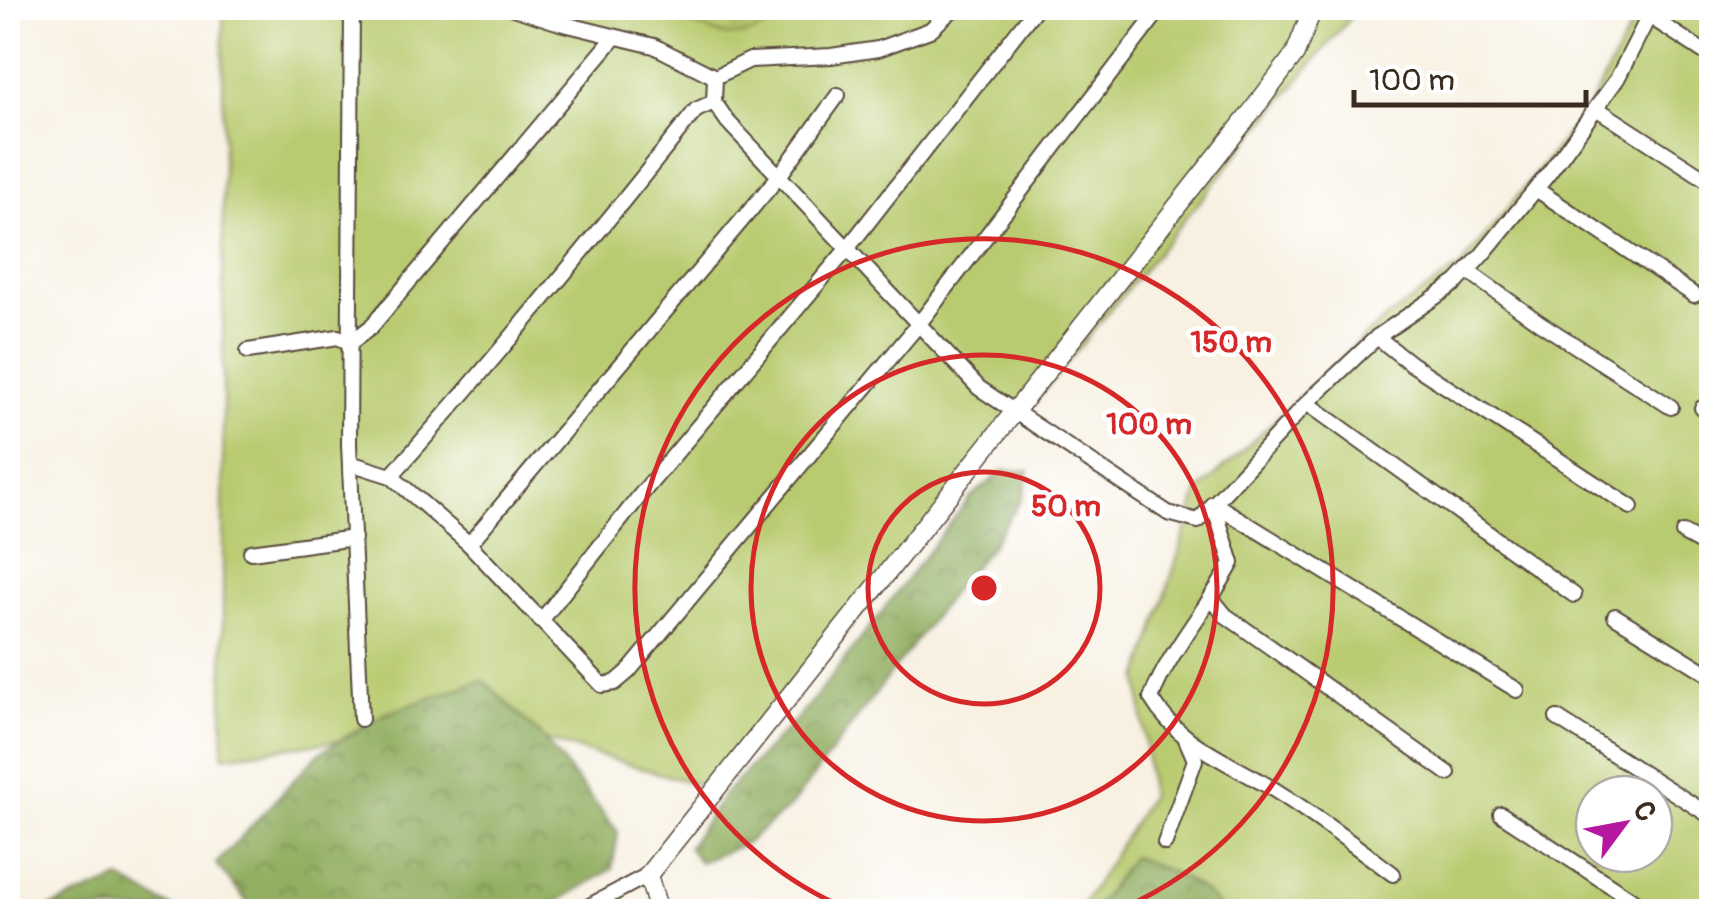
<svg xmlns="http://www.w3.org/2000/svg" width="1719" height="919" viewBox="0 0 1719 919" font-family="Pangolin,sans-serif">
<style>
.green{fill:#b9cb6f;stroke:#7a7a46;stroke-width:2.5;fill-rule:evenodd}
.forest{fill:url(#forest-crowns);stroke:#666c40;stroke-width:2.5}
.wetland{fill:url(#wetland-marsh);stroke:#7a7a46;stroke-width:2.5}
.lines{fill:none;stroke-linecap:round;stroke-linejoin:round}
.minor-casing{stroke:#57483b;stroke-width:18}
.tertiary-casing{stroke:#57483b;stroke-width:21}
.minor{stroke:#fff;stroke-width:14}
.tertiary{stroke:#fff;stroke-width:18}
.ring{fill:none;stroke:#d62828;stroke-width:5}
.centre{fill:#d62828;stroke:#fff;stroke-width:5}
.ring-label{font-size:30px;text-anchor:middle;font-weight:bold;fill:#d62828;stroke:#fff;stroke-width:9;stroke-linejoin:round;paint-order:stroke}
</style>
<defs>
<pattern id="forest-crowns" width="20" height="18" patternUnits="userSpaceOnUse" patternTransform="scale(2.5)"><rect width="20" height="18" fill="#92af62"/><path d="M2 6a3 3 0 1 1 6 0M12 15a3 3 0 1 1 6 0" fill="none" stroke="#788f50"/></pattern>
<pattern id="wetland-marsh" width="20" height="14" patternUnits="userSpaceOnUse" patternTransform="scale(2.5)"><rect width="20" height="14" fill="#b9cb6f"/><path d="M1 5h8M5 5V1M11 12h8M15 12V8" fill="none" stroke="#a0ae60"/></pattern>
</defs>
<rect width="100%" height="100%" fill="#fff"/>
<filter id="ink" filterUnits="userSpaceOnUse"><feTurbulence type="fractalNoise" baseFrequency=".01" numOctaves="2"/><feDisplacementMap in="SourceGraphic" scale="20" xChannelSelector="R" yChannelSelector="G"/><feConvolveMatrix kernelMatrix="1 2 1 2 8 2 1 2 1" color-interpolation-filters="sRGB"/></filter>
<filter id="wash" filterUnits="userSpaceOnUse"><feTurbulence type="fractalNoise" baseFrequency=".0048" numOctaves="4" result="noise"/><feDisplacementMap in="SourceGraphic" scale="40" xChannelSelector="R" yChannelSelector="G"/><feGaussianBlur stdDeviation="2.25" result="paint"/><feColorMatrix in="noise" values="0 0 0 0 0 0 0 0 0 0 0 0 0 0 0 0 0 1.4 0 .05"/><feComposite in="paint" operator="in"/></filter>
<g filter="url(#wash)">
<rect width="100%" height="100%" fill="#f8f1e2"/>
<g class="green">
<polygon points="223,8 1358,8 716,790 484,722 223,756"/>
<path d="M1641 8H1711V911L1078 912 1150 796 1139 679 1198 492 1377 325 1462 265 1589 107ZM1594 794H1654V854H1594Z"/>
</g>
<g class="forest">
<polygon points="1004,470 1029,471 1023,497 990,547 952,592 790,807 745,844 699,862 688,847 725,793 807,708 970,498"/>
<polygon points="483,680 543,738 618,832 612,869 542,911 256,912 252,908 216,864 318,754 382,715"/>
<path d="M1132 857C1169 869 1198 882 1224 911H1093Z"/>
<polygon points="121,879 178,911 41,911"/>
</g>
<path class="wetland" d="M655 8H795C732 56 719 32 655 8Z"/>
</g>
<g filter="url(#ink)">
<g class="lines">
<g class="minor-casing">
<g id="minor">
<polyline points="352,8 349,444 361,719"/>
<polyline points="513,8 560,23 654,46 715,77 750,60 831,56 878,49 930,30 954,8"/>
<polyline points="1649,16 1712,57"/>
<polyline points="715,77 714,102 728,122 979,388 1168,513 1198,521 1307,403 1377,337 1457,282 1482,255 1549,173 1617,79 1653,8"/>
<polyline points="1596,108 1712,183"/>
<polyline points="1536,189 1694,295"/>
<polyline points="1467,271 1540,323 1671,407"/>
<polyline points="1377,337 1410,363 1631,507"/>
<polyline points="248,351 338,337 350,343 371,327 614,38"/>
<polyline points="1307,403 1574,595"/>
<polyline points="1702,408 1712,414"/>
<polyline points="350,463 391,476 469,544 602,685 615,683 628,672 918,325 1161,8"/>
<path d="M391 476C497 358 597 235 696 110L714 102"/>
<polyline points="1683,533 1712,549"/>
<polyline points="469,544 780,175 838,95"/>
<polyline points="251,552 354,538"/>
<polyline points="1212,599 1225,615 1448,773"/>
<polyline points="1615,616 1712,676"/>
<polyline points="541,621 638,498 847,249 1036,8"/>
<polyline points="1557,718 1712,817"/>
<polyline points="1501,814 1651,912"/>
<polyline points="1165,843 1195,760 1186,739"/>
<path d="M1393 874C1354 845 1315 815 1273 789 1228 761 1179 745 1151 698 1171 648 1206 611 1232 563L1213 503 1517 690"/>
<polyline points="578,912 648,875"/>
</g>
</g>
<g class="tertiary-casing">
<polyline id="tertiary" points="659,912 648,875 1250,114 1295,54 1313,8"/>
</g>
<use href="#minor" class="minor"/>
<use href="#tertiary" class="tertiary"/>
</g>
</g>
<g class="ring">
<circle cx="984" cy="588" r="116"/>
<circle cx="984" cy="588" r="233"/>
<path d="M850 910A349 349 0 1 1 1118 910"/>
</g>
<circle cx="984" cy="588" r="15" class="centre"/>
<g class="ring-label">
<text x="1231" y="352">150 m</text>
<text x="1149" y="434">100 m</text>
<text x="1066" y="516">50 m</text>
</g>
<rect width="1719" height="919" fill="none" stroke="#fff" stroke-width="40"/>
<g transform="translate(1624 824) rotate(58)"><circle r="48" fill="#ffffff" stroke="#b1aaa5" stroke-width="2.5"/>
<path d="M0-8L18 38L0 25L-18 38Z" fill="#b5179e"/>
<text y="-15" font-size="28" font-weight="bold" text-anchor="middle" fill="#3b2a1e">С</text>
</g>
<path d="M1354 90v15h232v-15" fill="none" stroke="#3b2a1e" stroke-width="5"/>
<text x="1369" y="90" font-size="30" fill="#3b2a1e" stroke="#ffffff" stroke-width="8" paint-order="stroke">100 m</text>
</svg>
